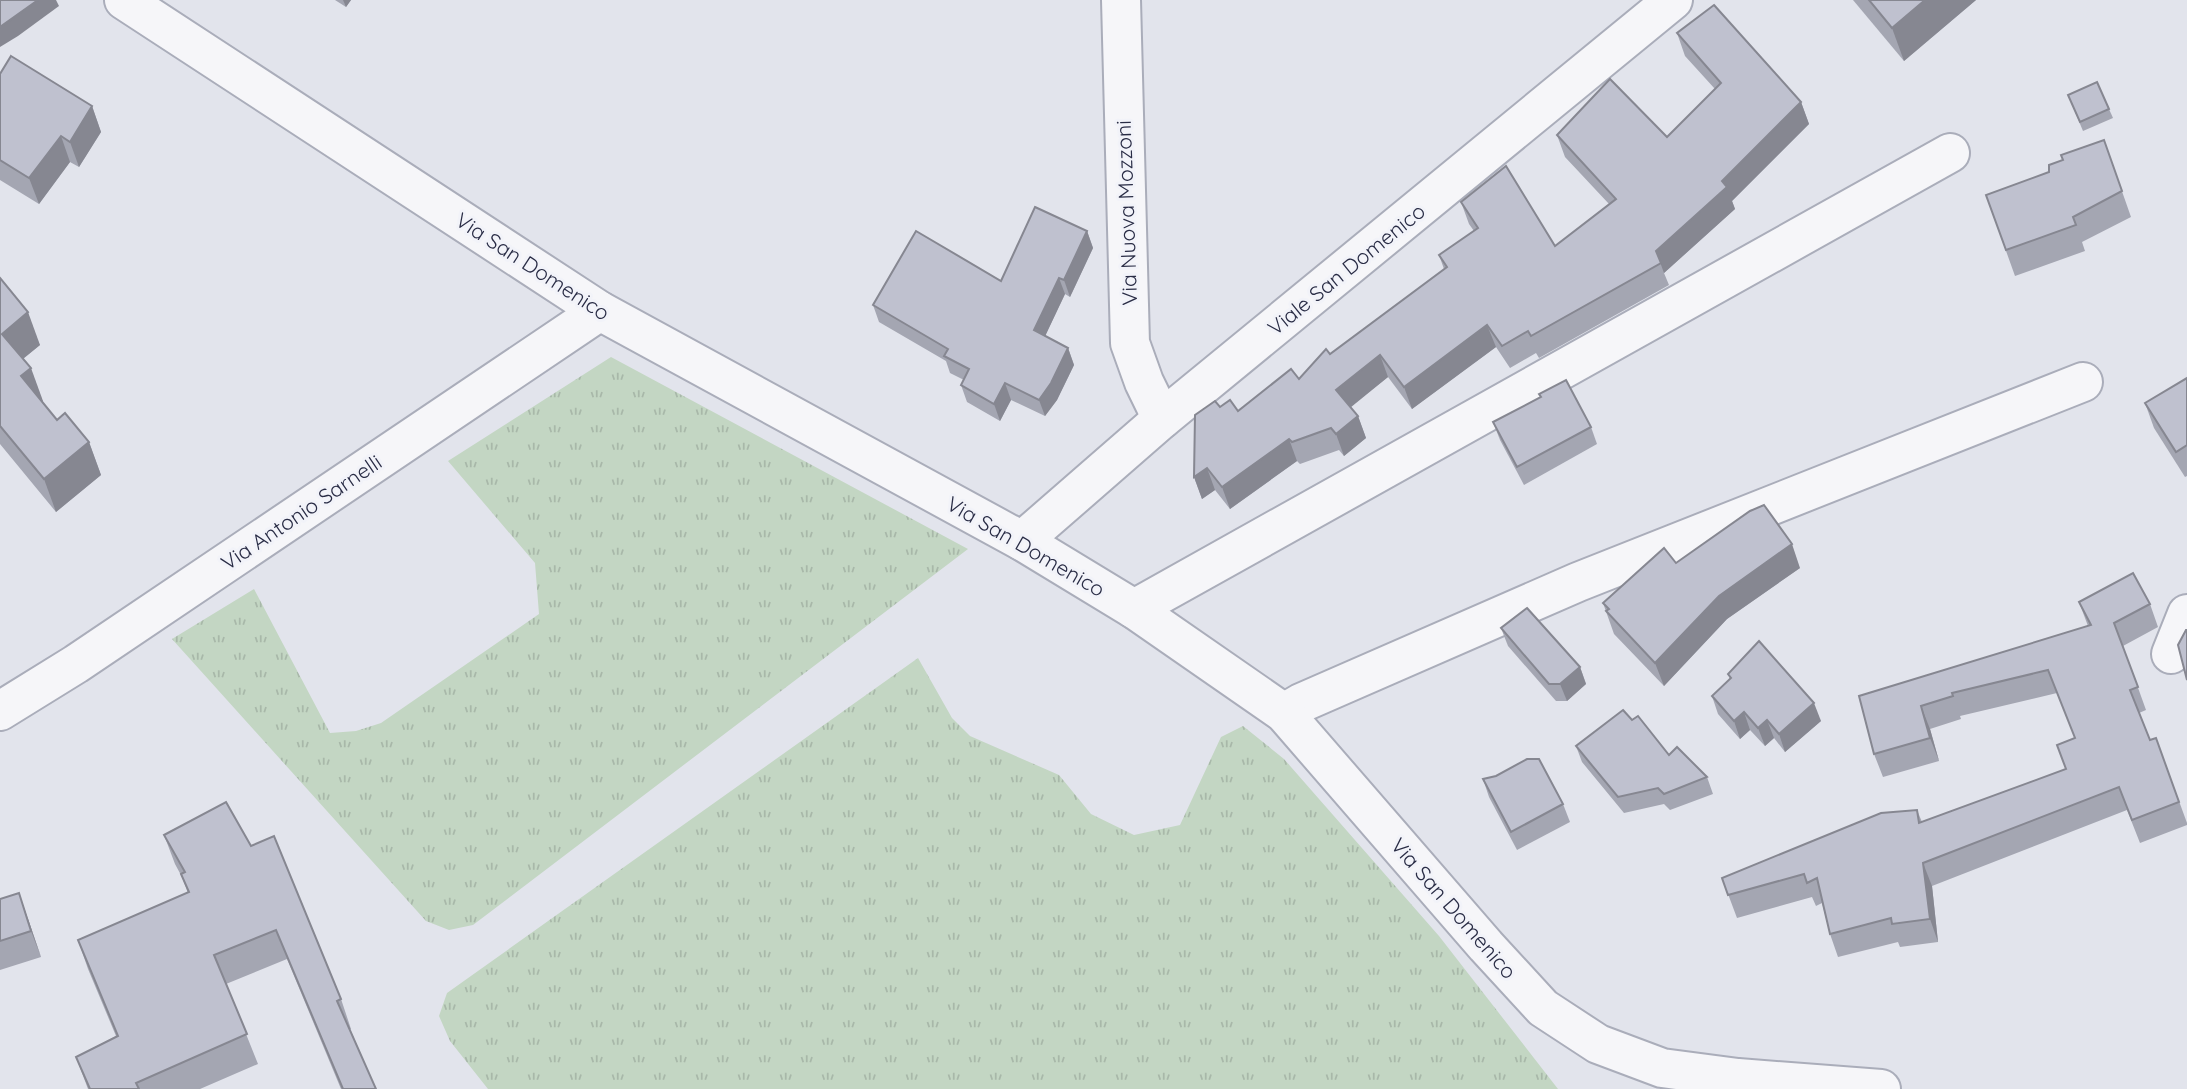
<svg xmlns="http://www.w3.org/2000/svg" width="2187" height="1089" viewBox="0 0 2187 1089" font-family="Quicksand,sans-serif">
<style>
.grass{fill:url(#grass-tufts)}
.lines{fill:none;stroke-linecap:round;stroke-linejoin:round}
.minor-casing{stroke:#aaadba;stroke-width:42}
.tertiary-casing{stroke:#aaadba;stroke-width:42}
.minor{stroke:#f6f6f9;stroke-width:38}
.tertiary{stroke:#f6f6f9;stroke-width:38}
.wall{fill:#a4a6b2}
.shaded-wall{fill:#868791}
.building{fill:#bfc1cf;stroke:#868791;stroke-width:2}
.labels{text-anchor:middle;dominant-baseline:central;stroke-width:6;stroke-linejoin:round;paint-order:stroke}
.street-label{font-size:21px;fill:#292c45;stroke:#f2f3f9}
</style>
<defs>
<pattern id="grass-tufts" width="24" height="20" patternUnits="userSpaceOnUse" patternTransform="scale(1.75)"><rect width="24" height="20" fill="#c3d6c3"/><path d="M3 7l-1-3M5 7V3M7 7l1-3M15 17l-1-3M17 17v-4M19 17l1-3" fill="none" stroke="#a8b8a9"/></pattern>
</defs>
<rect width="100%" height="100%" fill="#e2e4ec"/>
<g class="grass">
<polygon points="611,357 968,549 473,925 449,930 426,921 172,639 254,589 330,733 356,731 381,723 539,614 535,563 448,461"/>
<polygon points="918,658 952,718 970,736 1059,775 1091,814 1134,835 1180,825 1221,737 1243,726 1284,759 1439,936 1558,1089 488,1089 450,1041 439,1016 447,993"/>
</g>
<g class="lines">
<g class="minor-casing">
<g id="minor">
<polyline points="1121,0 1130,343 1144,382 1162,419"/>
<polyline points="1022,541 1162,419 1673,0"/>
<polyline points="1134,609 1950,153"/>
<polyline points="2171,654 2187,614"/>
<polyline points="0,711 76,664 600,311"/>
<polyline points="1284,713 1301,703 1578,582 2083,382"/>
</g>
</g>
<g class="tertiary-casing">
<polyline id="tertiary" points="124,0 600,311 1022,541 1134,609 1284,713 1486,946 1543,1008 1598,1044 1662,1068 1738,1078 1881,1089"/>
</g>
<use href="#minor" class="minor"/>
<use href="#tertiary" class="tertiary"/>
</g>
<g class="wall">
<polygon points="335,0 351,0 346,7"/>
<polygon points="1853,0 1976,0 1904,61"/>
<polygon points="1677,33 1801,102 1809,124 1732,201 1735,209 1664,273 1669,285 1539,358 1536,353 1510,368 1496,347 1412,409 1388,377 1350,407 1358,416 1366,438 1344,456 1339,450 1300,464 1297,461 1230,509 1215,490 1202,499 1194,477 1220,407 1238,411 1299,379 1330,354 1444,269 1439,255 1474,231 1469,224 1461,202 1555,246 1609,204 1565,157 1557,135 1667,137 1715,89 1685,56"/>
<polygon points="0,74 92,106 101,132 79,167 70,162 39,204 0,180"/>
<polygon points="2068,95 2109,109 2113,118 2083,131"/>
<polygon points="2104,140 2131,217 2082,242 2085,251 2015,276 1986,195 2049,172 2063,160"/>
<polygon points="1087,231 1093,248 1070,297 1065,294 1045,336 1068,348 1074,365 1057,400 1045,416 1011,400 1000,421 967,402 961,385 964,380 950,373 946,361 879,322 873,305 1001,281"/>
<polygon points="0,278 40,345 23,359 42,401 57,420 89,442 101,475 56,512 0,444"/>
<polygon points="2187,378 2187,476 2185,477 2154,428 2145,403"/>
<polygon points="1541,397 1591,427 1597,444 1524,485 1500,440 1493,422"/>
<polygon points="1676,563 1800,568 1727,619 1664,686 1614,634 1603,603"/>
<polygon points="2079,602 2150,604 2158,627 2123,646 2146,710 2139,713 2150,740 2156,738 2187,823 2187,825 2140,843 2127,810 1932,886 1938,942 1900,947 1898,942 1838,957 1830,934 1822,903 1816,906 1812,897 1737,918 1722,878 1917,810 1922,822 2066,770 2075,738 2057,693 1960,716 1961,719 1930,729 1939,761 1883,777 1874,754 1859,696 2088,626"/>
<polygon points="1501,628 1580,667 1586,684 1567,701 1556,701 1508,646"/>
<polygon points="1728,674 1821,721 1785,752 1774,738 1765,746 1750,730 1740,739 1718,714 1712,696 1730,679"/>
<polygon points="1632,720 1669,755 1707,777 1713,794 1670,810 1664,804 1624,813 1582,762 1576,746"/>
<polygon points="1483,779 1563,804 1570,822 1517,850 1489,797"/>
<polygon points="164,835 251,846 341,999 351,1029 350,1029 376,1089 341,1089 287,959 226,984 258,1064 200,1089 88,1089 76,1057 116,1036 88,969 78,940 188,893 182,877 175,864"/>
<polygon points="0,899 28,919 41,957 0,970"/>
</g>
<g class="shaded-wall">
<polygon points="38,0 56,0 59,6 18,36 0,47 0,27"/>
<polygon points="343,0 351,0 346,7"/>
<polygon points="1925,0 1976,0 1904,61 1892,28"/>
<polygon points="1801,102 1809,124 1732,201 1735,209 1664,273 1656,251 1722,181"/>
<polygon points="92,106 101,132 79,167 70,142"/>
<polygon points="61,136 70,162 39,204 29,178"/>
<polygon points="1087,231 1093,248 1070,297 1064,280"/>
<polygon points="1059,278 1065,294 1040,347 1034,330"/>
<polygon points="28,312 40,345 14,366 2,334"/>
<polygon points="1487,325 1496,347 1412,409 1404,387"/>
<polygon points="1068,348 1074,365 1057,400 1045,416 1039,400"/>
<polygon points="1380,355 1388,377 1345,412 1336,390"/>
<polygon points="31,368 43,401 33,408 21,376"/>
<polygon points="1005,383 1011,400 1000,421 994,404"/>
<polygon points="1358,416 1366,438 1344,456 1336,434"/>
<polygon points="1289,439 1297,461 1230,509 1222,487"/>
<polygon points="89,442 101,475 56,512 44,479"/>
<polygon points="1207,468 1215,490 1202,499 1194,477"/>
<polygon points="1792,544 1800,568 1727,619 1664,686 1655,663 1719,596"/>
<polygon points="1580,667 1586,684 1567,701 1560,684"/>
<polygon points="1814,703 1821,721 1785,752 1779,734"/>
<polygon points="1921,706 1930,729 1939,761 1930,738"/>
<polygon points="1744,712 1750,730 1740,739 1734,721"/>
<polygon points="1767,720 1774,738 1765,746 1758,728"/>
<polygon points="1923,863 1932,886 1938,942 1930,919"/>
<polygon points="19,893 28,919 41,957 31,931"/>
</g>
<g class="building">
<polygon points="0,0 38,0 0,27"/>
<polygon points="1869,0 1925,0 1892,28"/>
<polygon points="1714,5 1801,102 1722,181 1727,187 1656,251 1661,263 1531,336 1528,331 1502,346 1487,325 1404,387 1380,355 1336,390 1358,416 1336,434 1331,428 1292,442 1289,439 1222,487 1207,468 1194,477 1195,415 1215,401 1220,407 1230,400 1238,411 1291,369 1299,379 1326,349 1330,354 1447,267 1439,255 1478,228 1461,202 1506,166 1555,246 1616,199 1557,135 1610,79 1667,137 1721,83 1677,33"/>
<polygon points="11,56 92,106 70,142 61,136 29,178 0,160 0,74"/>
<polygon points="2097,82 2109,109 2080,122 2068,95"/>
<polygon points="2104,140 2122,191 2073,217 2076,225 2006,250 1986,195 2049,172 2049,165 2063,160 2061,155"/>
<polygon points="1035,207 1087,231 1064,280 1059,278 1034,330 1068,348 1051,383 1039,400 1005,383 994,404 961,385 969,369 944,356 948,349 873,305 916,231 1001,281"/>
<polygon points="0,278 28,312 2,334 31,368 21,376 57,420 65,413 89,442 44,479 0,426"/>
<polygon points="2187,378 2187,445 2176,452 2145,403"/>
<polygon points="1566,380 1591,427 1517,467 1493,422 1541,397 1539,394"/>
<polygon points="1764,505 1792,544 1719,596 1655,663 1606,611 1609,609 1603,603 1664,548 1676,563 1750,511"/>
<polygon points="2133,573 2150,604 2114,623 2138,687 2130,690 2150,740 2156,738 2179,802 2132,820 2119,787 1923,863 1930,919 1892,924 1891,918 1830,934 1817,878 1807,883 1804,874 1728,895 1722,878 1881,813 1917,810 1919,823 2066,769 2057,745 2075,738 2048,670 1952,693 1953,696 1921,706 1930,738 1874,754 1859,696 2091,625 2079,602"/>
<polygon points="1527,608 1580,667 1560,684 1549,684 1501,628"/>
<polygon points="2186,630 2187,630 2187,680 2178,645"/>
<polygon points="1759,641 1814,703 1779,734 1767,720 1758,728 1744,712 1734,721 1712,696 1731,678 1728,674"/>
<polygon points="1623,710 1632,720 1638,716 1669,755 1677,747 1707,777 1664,794 1658,788 1618,797 1576,746"/>
<polygon points="1527,759 1539,759 1563,804 1511,832 1483,779 1496,776"/>
<polygon points="226,802 251,846 274,836 341,999 337,1001 376,1089 343,1089 276,930 214,955 247,1034 136,1083 139,1089 90,1089 76,1057 118,1036 78,940 189,892 181,874 185,872 164,835"/>
<polygon points="19,893 31,931 0,941 0,899"/>
</g>
<g class="labels">
<g class="street-label">
<text transform="translate(1126 213) rotate(-92)">Via Nuova Mozzoni</text>
<text transform="translate(533 266) rotate(33)">Via San Domenico</text>
<text transform="translate(1346 269) rotate(-39)">Viale San Domenico</text>
<text transform="translate(301 512) rotate(-34)">Via Antonio Sarnelli</text>
<text transform="translate(1026 546) rotate(30)">Via San Domenico</text>
<text transform="translate(1454 908) rotate(49)">Via San Domenico</text>
</g>
</g>
</svg>
